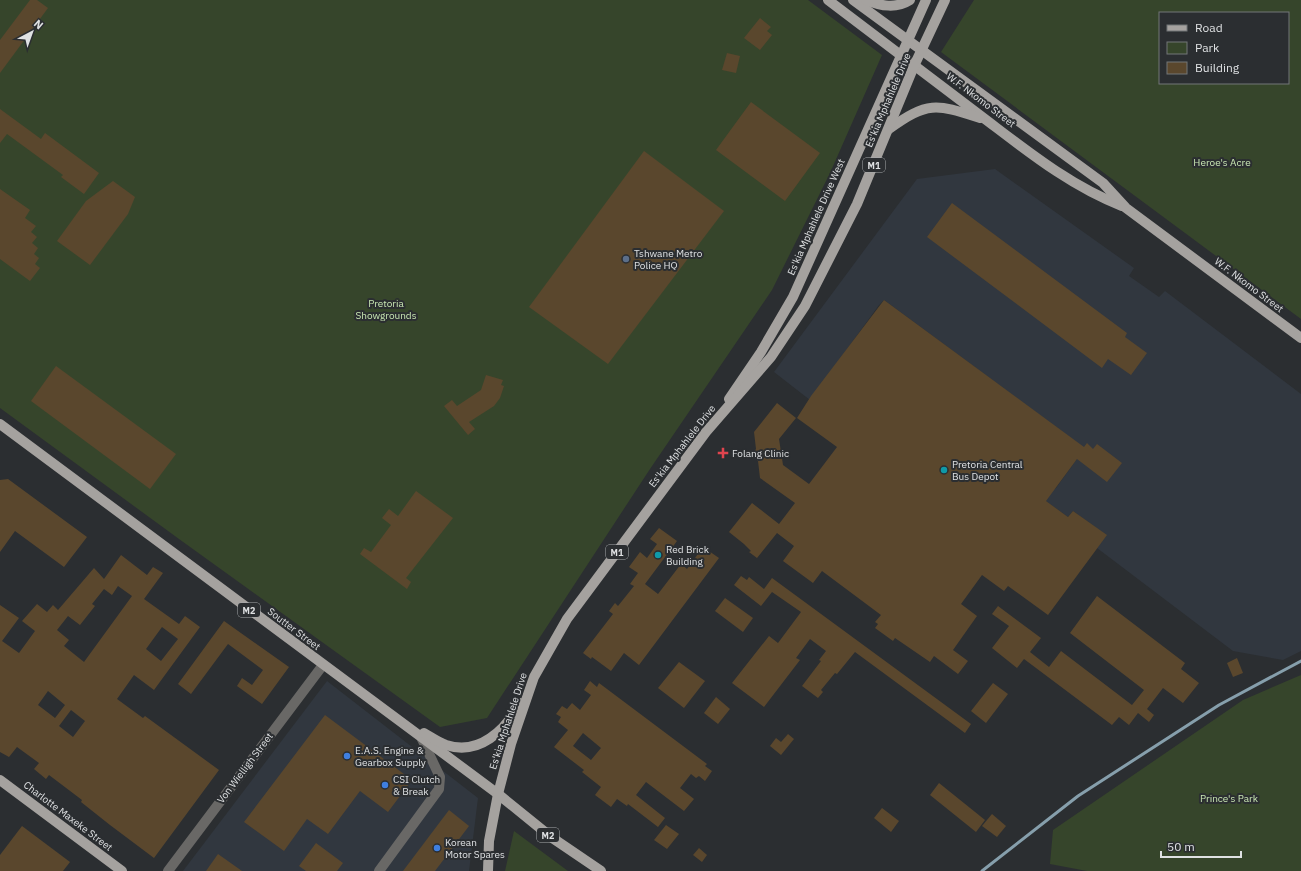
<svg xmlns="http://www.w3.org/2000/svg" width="1301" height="871" viewBox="0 0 1301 871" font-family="'IBM Plex Sans',sans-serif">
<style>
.built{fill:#31373f}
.green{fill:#36452b;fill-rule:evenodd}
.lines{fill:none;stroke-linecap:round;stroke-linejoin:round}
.stream{stroke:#869fac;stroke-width:3}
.building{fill:#5a472d;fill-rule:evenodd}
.minor{stroke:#696866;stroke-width:10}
.major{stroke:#a5a29f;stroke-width:10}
.service-dot{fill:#5c6f8a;stroke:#2b2e31;stroke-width:1.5}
.health-dot{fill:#e0444e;stroke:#2b2e31;stroke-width:1.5}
.culture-dot{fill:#0f9aa8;stroke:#2b2e31;stroke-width:1.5}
.shop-dot{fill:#3f7fe0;stroke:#2b2e31;stroke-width:1.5}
.labels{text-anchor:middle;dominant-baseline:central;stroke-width:4;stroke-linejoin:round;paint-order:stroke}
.shield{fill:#2b2e31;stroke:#a9abae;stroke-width:1}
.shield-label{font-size:9px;font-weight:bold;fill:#dfe1e3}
.street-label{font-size:10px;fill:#dfe1e3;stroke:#2b2e31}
.park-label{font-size:10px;fill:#c9e7b3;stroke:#2b2e31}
.poi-label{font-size:10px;fill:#dfe1e3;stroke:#2b2e31;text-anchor:start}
</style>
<rect width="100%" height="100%" fill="#2b2e31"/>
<g class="built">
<polygon points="995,169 1134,268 1129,276 1159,297 1165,291 1301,394 1301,651 1283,660 1233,651 1097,548 1106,535 1073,511 1068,517 1040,497 1056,488 1079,456 1079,444 884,300 879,305 810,400 774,372 917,179"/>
<polygon points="327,681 478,798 469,871 183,871"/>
</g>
<g class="green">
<polygon points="0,0 808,0 882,55 830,173 772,290 650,469 487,718 440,727 179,539 0,408"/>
<path d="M974 0H1301V319L941 52ZM1160 13H1288V83H1160Z"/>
<polygon points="1301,675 1301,871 1087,871 1050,864 1053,830 1243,700"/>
<polygon points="514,831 568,871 505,871"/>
</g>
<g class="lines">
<polyline class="stream" points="982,871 1078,796 1219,705 1301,661"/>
</g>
<g class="building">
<polygon points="30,0 37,0 48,8 0,73 0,40"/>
<polygon points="760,18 771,27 767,31 772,35 760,50 744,38"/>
<polygon points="727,53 740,56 736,73 722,70"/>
<polygon points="751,102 820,153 785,201 716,150"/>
<polygon points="0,109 41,139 45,133 99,173 84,194 61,177 63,175 7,134 0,143"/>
<polygon points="644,151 724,211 608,364 529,307"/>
<polygon points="113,181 135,197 128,214 90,265 57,241 86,201"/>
<polygon points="0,189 30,210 25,218 36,226 31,232 37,237 32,243 38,248 34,254 39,258 35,264 40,268 30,281 0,259"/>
<polygon points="952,203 1127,333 1125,337 1147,353 1131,375 1108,359 1102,368 927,237"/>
<polygon points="884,300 1084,447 1087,443 1093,449 1097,444 1122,463 1107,482 1077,459 1046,501 1068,517 1073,511 1107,535 1048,615 1008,586 1004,591 982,575 961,604 977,616 953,650 968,661 958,674 934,656 930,662 895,638 893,641 875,628 878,624 875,622 881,615 822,571 813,583 783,561 794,546 777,533 757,558 749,552 751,551 744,544 729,532 752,503 779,524 795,503 760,478 758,461 755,458 754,452 756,449 754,432 777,403 796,418 779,439 783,465 809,484 837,447 797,418 811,396"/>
<polygon points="56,366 176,454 150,489 31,401"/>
<polygon points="486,375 503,380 501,385 504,386 500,398 494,406 469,422 475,429 468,435 444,406 452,400 457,406 481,390"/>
<polygon points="8,479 87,537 64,567 15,531 0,552 0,480"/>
<polygon points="416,491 453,518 406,578 411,582 407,589 360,554 364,548 371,552 391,525 382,518 389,509 398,516"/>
<polygon points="659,528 677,541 645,584 658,594 681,564 687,569 703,547 719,558 639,665 624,653 611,671 592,657 591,659 583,653 613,614 609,611 615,603 618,606 634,586 630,584 638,573 629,567 640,552 647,558 657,544 650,539"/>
<path d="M121 555 147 575 153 567 163 573 144 599 179 624 185 616 200 627 154 690 134 675 117 699 143 718 145 716 219 770 154 858 110 825 81 802 82 800 49 775 46 779 34 769 39 763 17 747 9 757 0 752V605L19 618 2 641 19 653 35 631 22 621 37 604 47 612 53 605 58 610 94 568 104 579ZM118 586 132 596 84 662 64 646 69 640 57 630 68 616 80 625 95 606 92 604 104 589 112 595ZM162 627 178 639 161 661 146 649ZM48 691 65 705 55 718 38 705ZM71 710 85 721 73 737 59 726Z"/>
<polygon points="741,576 747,580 749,577 764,589 772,578 971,724 965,733 855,652 837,674 835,673 821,690 823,692 818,698 802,686 821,661 819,660 826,651 810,639 796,658 800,660 764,707 732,683 769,636 778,643 801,612 772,592 761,606 734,585"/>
<polygon points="1097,596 1185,663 1181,669 1199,683 1183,703 1163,688 1147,709 1154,715 1149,722 1138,713 1129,725 1119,717 1112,725 1024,659 1017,668 992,648 1009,626 992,614 998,606 1041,638 1030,652 1049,667 1061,651 1132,705 1144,690 1070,633"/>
<polygon points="725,598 753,618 743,632 715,611"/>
<polygon points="224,621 289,667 262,704 237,686 242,678 252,685 263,670 228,644 191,694 178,684"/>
<polygon points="1237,658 1243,673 1233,677 1227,663"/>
<polygon points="679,662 705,681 684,708 658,688"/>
<path d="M590 681 597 687 599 683 707 764 705 766 712 771 705 781 699 776 696 778 691 774 680 788 694 799 684 811 646 782 636 795 665 818 658 827 628 804 627 806 617 799 611 807 595 795 601 787 582 772 584 770 554 747 568 730 558 722 561 717 556 714 562 706 567 709 572 703 580 710 591 695 584 690ZM583 733 601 748 591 760 573 746Z"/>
<polygon points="993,683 1008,694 986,723 971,711"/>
<polygon points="716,697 730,709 718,724 704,713"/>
<polygon points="325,715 412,780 388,812 360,791 328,834 307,819 284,851 244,822"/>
<polygon points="788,734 794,739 781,755 770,746 776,738 781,742"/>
<polygon points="939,783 985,820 976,832 930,795"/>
<polygon points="882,808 899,821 891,832 874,818"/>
<polygon points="449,810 469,826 435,871 403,871"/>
<polygon points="992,814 1006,826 997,837 982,826"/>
<polygon points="666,825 679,834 667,849 654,840"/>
<polygon points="22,826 70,862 63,871 0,871 0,855"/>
<polygon points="316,843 343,863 337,871 306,871 299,866"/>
<polygon points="699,848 707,855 702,862 693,855"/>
<polygon points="218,854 242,871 206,871"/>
</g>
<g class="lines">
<g class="minor">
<polyline points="168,871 323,665"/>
<polyline points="379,871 439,789 440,777 422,739"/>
</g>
<g class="major">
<path d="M828 0C879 39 930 77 981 116 1026 150 1070 186 1122 206"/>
<polyline points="853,0 1103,183 1126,208 1301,338"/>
<path d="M866 0C881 6 896 9 910 0"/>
<path d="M889 129C928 101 936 104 980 118"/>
<polyline points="729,399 761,352 793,297 926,0"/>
<polyline points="0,424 498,794 551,837 601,871"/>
<path d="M424 733C431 737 438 742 446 745 479 756 506 730 520 703"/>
<polyline points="0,780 122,871"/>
<polyline points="488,871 489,841 498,794 511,744 534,677 567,619 706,432 771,357 805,306 857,204 914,66 945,0"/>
</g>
</g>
<circle class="service-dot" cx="626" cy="259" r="4"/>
<path class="health-dot" d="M721 447h4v4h4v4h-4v4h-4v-4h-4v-4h4z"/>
<g class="culture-dot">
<circle cx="944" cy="470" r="4"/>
<circle cx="658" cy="555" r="4"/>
</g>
<g class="shop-dot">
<circle cx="347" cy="756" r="4"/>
<circle cx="385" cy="785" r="4"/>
<circle cx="437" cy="848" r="4"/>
</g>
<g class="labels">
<g class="shield">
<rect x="863" y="158" width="22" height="14" rx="3"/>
<rect x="606" y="545" width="22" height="14" rx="3"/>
<rect x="238" y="603" width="22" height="14" rx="3"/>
<rect x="537" y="828" width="22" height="14" rx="3"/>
</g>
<g class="shield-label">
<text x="874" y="165">M1</text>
<text x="617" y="552">M1</text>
<text x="249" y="610">M2</text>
<text x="548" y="835">M2</text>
</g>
<g class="street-label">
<text transform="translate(888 100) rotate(-67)">Es'kia Mphahlele Drive</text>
<text transform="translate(981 100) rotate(37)">W.F. Nkomo Street</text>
<text transform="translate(816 217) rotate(-66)">Es'kia Mphahlele Drive West</text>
<text transform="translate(1249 285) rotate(37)">W.F. Nkomo Street</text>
<text transform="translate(682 446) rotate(-52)">Es'kia Mphahlele Drive</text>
<text transform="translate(294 629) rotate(37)">Soutter Street</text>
<text transform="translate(508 721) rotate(-72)">Es'kia Mphahlele Drive</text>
<text transform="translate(245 768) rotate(-53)">Von Wielligh Street</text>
<text transform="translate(68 816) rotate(37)">Charlotte Maxeke Street</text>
</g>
<g class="park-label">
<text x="1222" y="162">Heroe's Acre</text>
<text x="386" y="303">Pretoria<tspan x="386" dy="12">Showgrounds</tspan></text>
<text x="1229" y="798">Prince's Park</text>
</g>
<g class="poi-label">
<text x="634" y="253">Tshwane Metro<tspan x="634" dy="12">Police HQ</tspan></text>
<text x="732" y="453">Folang Clinic</text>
<text x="952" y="464">Pretoria Central<tspan x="952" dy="12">Bus Depot</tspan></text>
<text x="666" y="549">Red Brick<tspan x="666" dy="12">Building</tspan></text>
<text x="355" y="750">E.A.S. Engine &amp;<tspan x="355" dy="12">Gearbox Supply</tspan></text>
<text x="393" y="779">CSI Clutch<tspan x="393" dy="12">&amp; Break</tspan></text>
<text x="445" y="842">Korean<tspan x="445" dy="12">Motor Spares</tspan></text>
</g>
</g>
<rect x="1159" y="12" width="130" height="72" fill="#2b2e31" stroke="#737678"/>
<rect x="1167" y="25" width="20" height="6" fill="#a5a29f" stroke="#737678"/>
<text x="1195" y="32" font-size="12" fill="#dfe1e3">Road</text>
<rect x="1167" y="42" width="20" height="12" fill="#36452b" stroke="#737678"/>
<text x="1195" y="52" font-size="12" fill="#dfe1e3">Park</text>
<rect x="1167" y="62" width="20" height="12" fill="#5a472d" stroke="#737678"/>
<text x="1195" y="72" font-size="12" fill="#dfe1e3">Building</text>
<g transform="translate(32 32) rotate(41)" stroke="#2b2e31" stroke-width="3" paint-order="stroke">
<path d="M0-3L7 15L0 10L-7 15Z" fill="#dfe1e3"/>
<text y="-6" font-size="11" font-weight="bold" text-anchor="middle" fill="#dfe1e3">N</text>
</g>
<path d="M1161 851v6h80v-6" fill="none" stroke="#dfe1e3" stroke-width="2"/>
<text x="1167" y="851" font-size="12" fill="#dfe1e3" stroke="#2b2e31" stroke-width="3" paint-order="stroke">50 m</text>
</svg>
